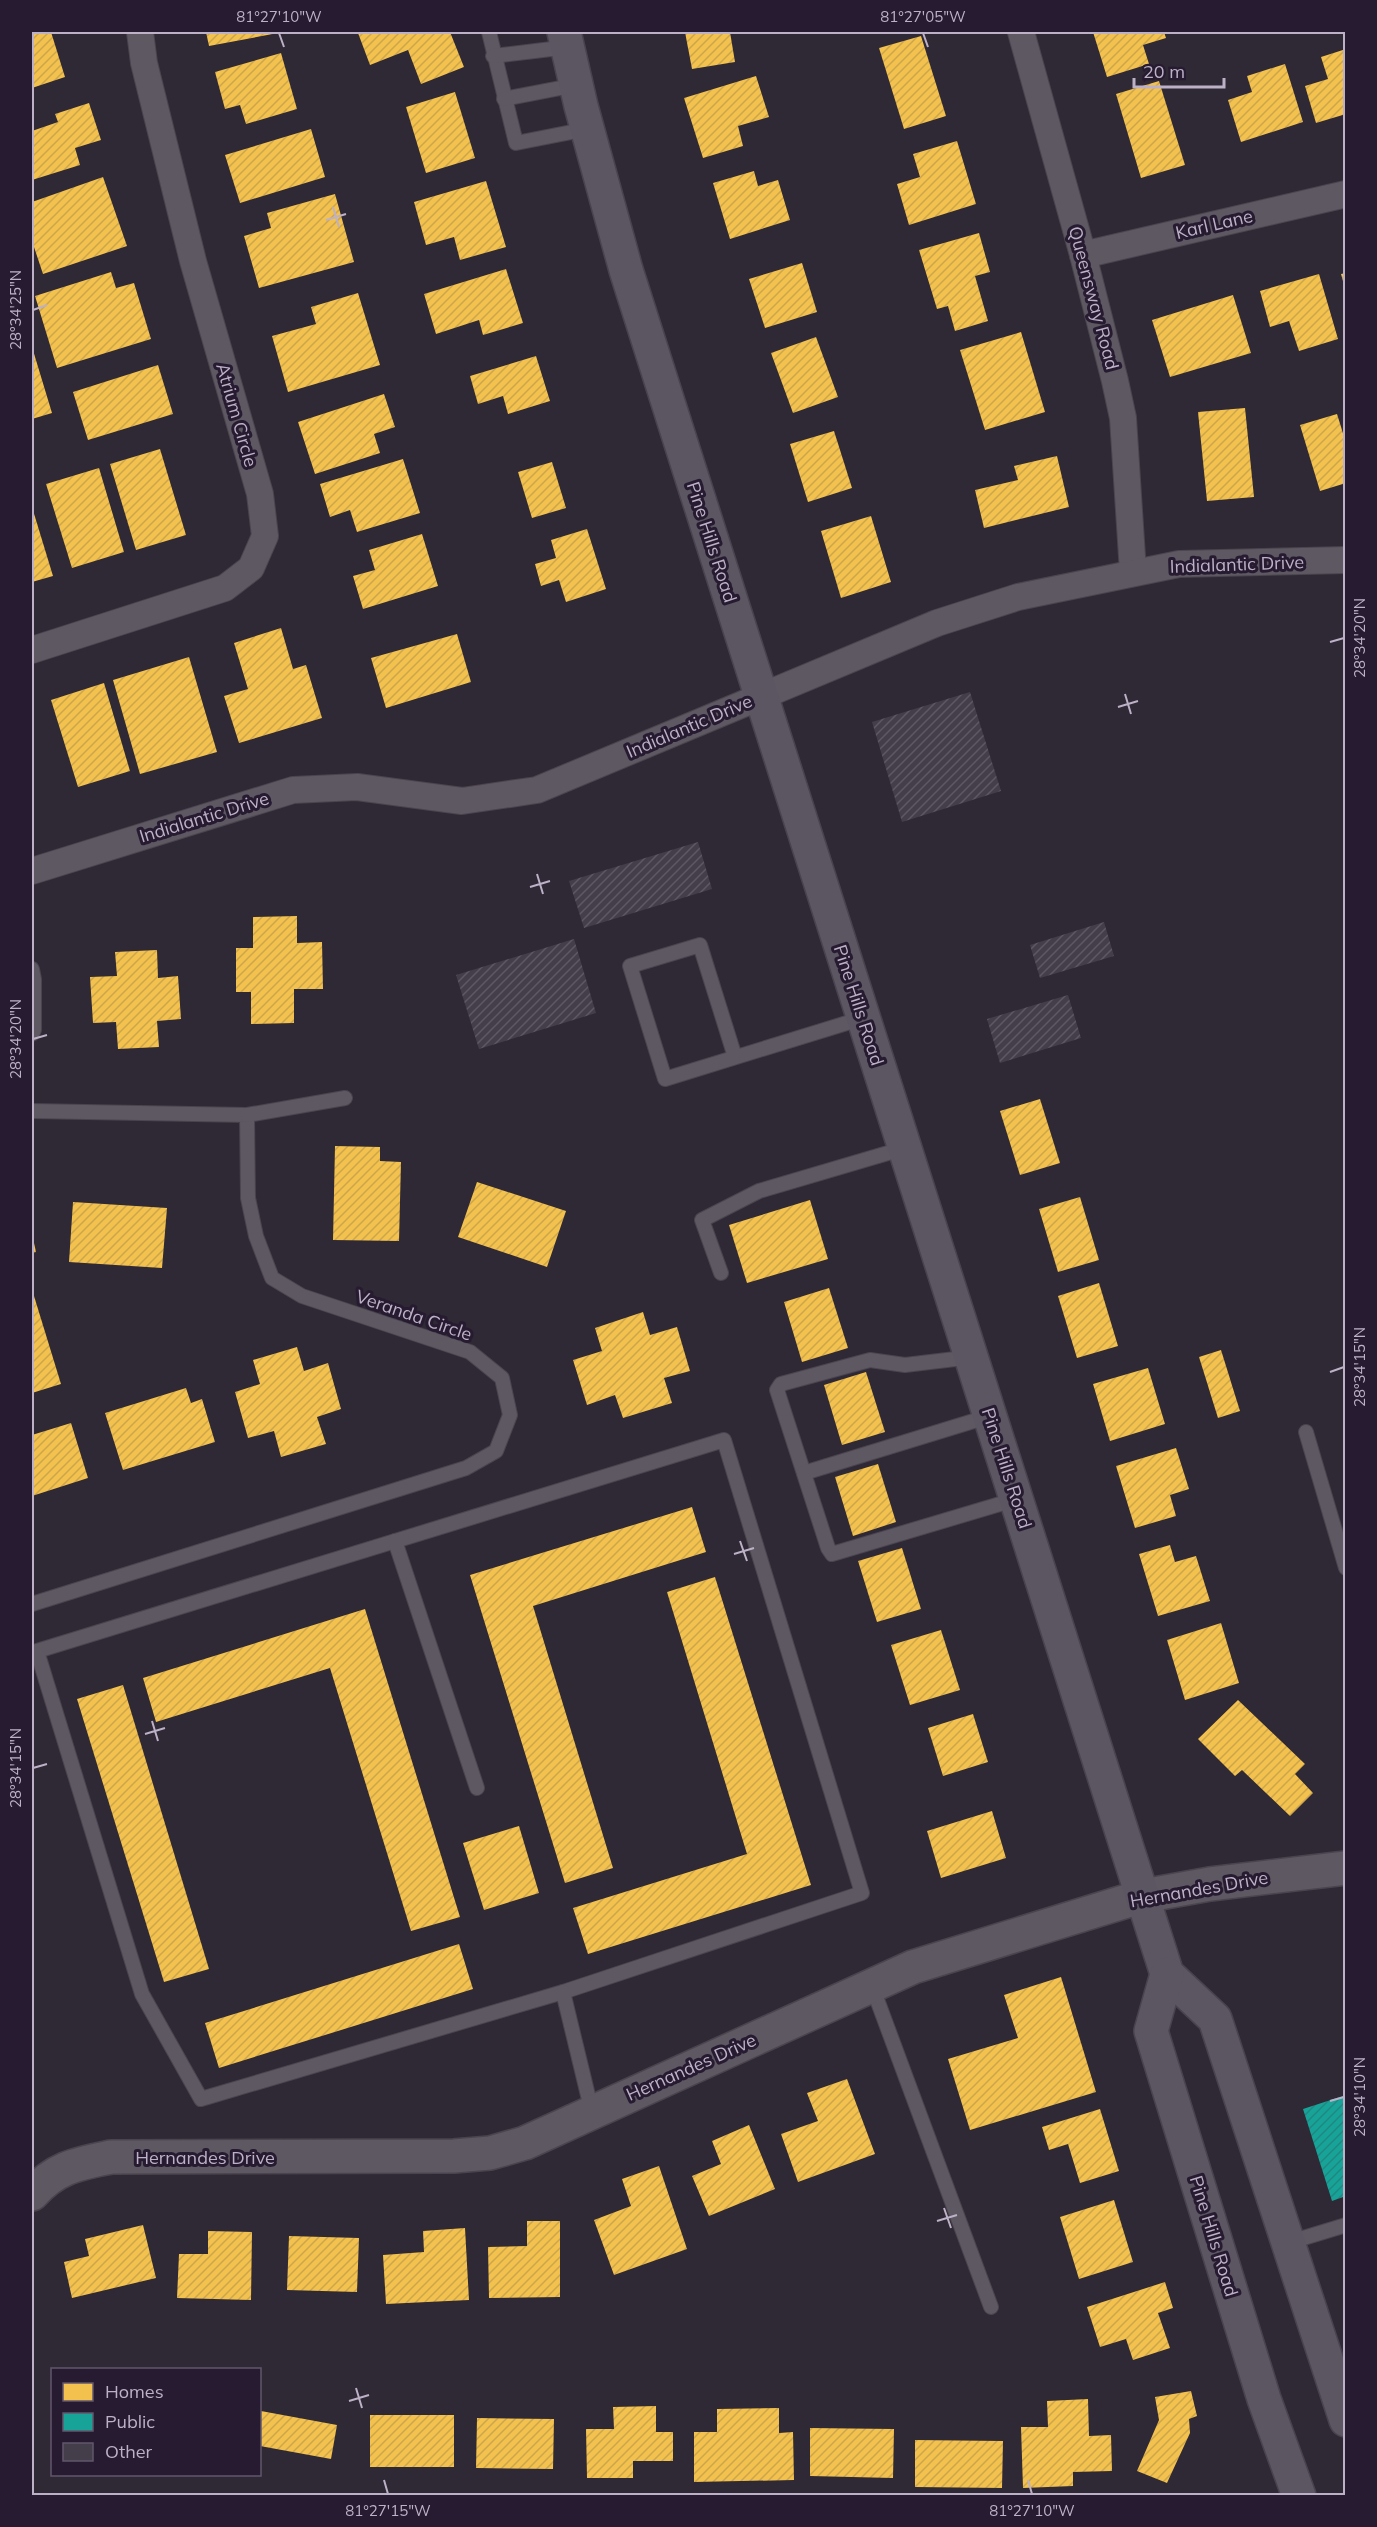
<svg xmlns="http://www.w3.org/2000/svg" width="1377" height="2527" viewBox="0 0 1377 2527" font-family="Mulish,sans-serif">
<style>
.homes{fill:url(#homes-hatch)}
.public{fill:url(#public-hatch)}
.building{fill:url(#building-hatch)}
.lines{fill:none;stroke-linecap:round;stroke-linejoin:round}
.service-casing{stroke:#4a444e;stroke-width:16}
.minor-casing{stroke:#4a444e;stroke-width:28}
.tertiary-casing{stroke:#4a444e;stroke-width:36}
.secondary-casing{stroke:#49434f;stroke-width:36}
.service{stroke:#5e5863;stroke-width:14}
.minor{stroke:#5e5863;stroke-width:26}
.tertiary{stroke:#5e5863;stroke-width:33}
.secondary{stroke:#5c5662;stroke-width:33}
.ticks{fill:none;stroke:#bdb1c7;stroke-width:2}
.labels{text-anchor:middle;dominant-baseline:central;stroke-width:6;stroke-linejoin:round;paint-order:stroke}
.street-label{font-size:18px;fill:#bdb1c7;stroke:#261b30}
.neatline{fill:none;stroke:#bdb1c7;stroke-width:2}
.ticks-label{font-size:15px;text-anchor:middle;fill:#bdb1c7}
</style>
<defs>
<pattern id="homes-hatch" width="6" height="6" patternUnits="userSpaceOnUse" patternTransform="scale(1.5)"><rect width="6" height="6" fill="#f2c14e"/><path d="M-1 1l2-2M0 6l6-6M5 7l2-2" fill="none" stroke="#cda54a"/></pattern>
<pattern id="public-hatch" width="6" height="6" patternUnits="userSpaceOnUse" patternTransform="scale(1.5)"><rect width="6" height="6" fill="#17a398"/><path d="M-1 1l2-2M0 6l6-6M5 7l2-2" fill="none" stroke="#208881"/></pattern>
<pattern id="building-hatch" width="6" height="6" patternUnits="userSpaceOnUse" patternTransform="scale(1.5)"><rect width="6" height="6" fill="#443e4b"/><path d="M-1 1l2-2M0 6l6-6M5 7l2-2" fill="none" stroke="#5d5863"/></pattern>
</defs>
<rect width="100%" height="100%" fill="#2f2835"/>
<g class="homes">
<polygon points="32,32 51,32 65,77 32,88"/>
<polygon points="206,32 278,32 278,33 209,46"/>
<polygon points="362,32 450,32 464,67 421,84 408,50 370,65 358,33"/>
<polygon points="685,32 730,32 735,62 692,69"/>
<polygon points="1093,32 1164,32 1166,38 1143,45 1149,64 1107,77"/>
<polygon points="921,36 946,116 904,129 879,48"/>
<polygon points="1346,49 1346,114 1316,123 1305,86 1328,79 1321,57"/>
<polygon points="281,53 297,109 246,124 240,105 225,109 215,72"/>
<polygon points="1285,64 1303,122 1241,142 1228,100 1252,92 1247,76"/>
<polygon points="756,76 769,117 738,126 743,146 703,158 684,98"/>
<polygon points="1159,81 1185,165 1141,178 1116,94"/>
<polygon points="455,92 475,158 426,173 406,107"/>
<polygon points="89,103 101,140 75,148 80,165 32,180 32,131 58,122 55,114"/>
<polygon points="311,129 325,177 240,203 225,155"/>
<polygon points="957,141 976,204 909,225 897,184 920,177 913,154"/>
<polygon points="754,171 758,186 778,180 790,220 730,239 713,183"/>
<polygon points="103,177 127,246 43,274 32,241 32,202"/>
<polygon points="486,181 506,247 460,260 454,237 426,245 414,202"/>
<polygon points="335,194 354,262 259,288 244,236 271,228 267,213"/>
<polygon points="979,233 990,272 975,276 988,321 955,331 948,306 937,309 919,250"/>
<polygon points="802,263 817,312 765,328 749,279"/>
<polygon points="506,269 523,323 483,335 479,320 436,334 424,294"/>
<polygon points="111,272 116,288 134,283 151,339 57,368 35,296"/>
<polygon points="1346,273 1346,288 1345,288 1341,274"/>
<polygon points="1319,274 1338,339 1299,351 1289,321 1270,327 1260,291"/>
<polygon points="358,293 380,365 288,392 272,336 316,324 311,307"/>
<polygon points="1233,295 1251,353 1170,377 1152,320"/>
<polygon points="1021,332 1045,412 985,430 960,350"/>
<polygon points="816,337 838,397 793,413 771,353"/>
<polygon points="32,347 52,413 32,419"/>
<polygon points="536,356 550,401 508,414 503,396 478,404 470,376"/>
<polygon points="158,365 173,414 88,440 73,392"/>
<polygon points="384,394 395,427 374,434 380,453 315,474 298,422"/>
<polygon points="1245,408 1254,497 1207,501 1198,412"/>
<polygon points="1337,414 1346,443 1346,483 1320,491 1300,425"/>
<polygon points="834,431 852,488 808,502 790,444"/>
<polygon points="160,449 186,535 136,550 110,464"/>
<polygon points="1057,456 1069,507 984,528 975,490 1018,480 1014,466"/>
<polygon points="403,459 420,513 357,532 350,510 330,517 320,484"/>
<polygon points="552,462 566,508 532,518 518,472"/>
<polygon points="99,468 124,552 72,568 46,484"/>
<polygon points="32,507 53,576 32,582"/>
<polygon points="871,516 891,582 841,598 821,531"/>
<polygon points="587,529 606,589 566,602 559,580 541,586 535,564 556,558 551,540"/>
<polygon points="422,534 438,586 363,609 353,576 375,570 369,550"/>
<polygon points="281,628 293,669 306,665 322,718 239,743 224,696 248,689 234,643"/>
<polygon points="457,634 471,682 386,708 371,658"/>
<polygon points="189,657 217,752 140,774 113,680"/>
<polygon points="104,683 130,771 78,787 51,700"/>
<polygon points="297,916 297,943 322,942 323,989 294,989 294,1023 251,1024 251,992 236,992 236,948 253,948 253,917"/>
<polygon points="157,950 158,978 178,976 181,1019 157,1021 159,1047 118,1049 116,1022 93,1023 90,977 117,976 115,952"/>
<polygon points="1040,1099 1060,1163 1020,1175 1000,1111"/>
<polygon points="335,1146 380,1147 380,1161 401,1162 399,1241 333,1240"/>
<polygon points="477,1182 566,1211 547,1267 458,1237"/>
<polygon points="1080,1197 1099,1260 1058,1272 1039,1209"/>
<polygon points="810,1200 828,1259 747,1283 729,1225"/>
<polygon points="73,1202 167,1208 162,1268 69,1262"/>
<polygon points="32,1234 36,1252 32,1253"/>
<polygon points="1099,1283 1118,1346 1077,1358 1058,1296"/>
<polygon points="829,1288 848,1348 802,1362 784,1302"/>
<polygon points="32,1296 34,1296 61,1384 32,1393"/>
<polygon points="643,1312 650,1335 677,1327 690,1371 664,1378 672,1403 623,1418 615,1395 587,1405 573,1360 602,1351 595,1328"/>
<polygon points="297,1347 304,1371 328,1363 341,1409 317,1417 326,1444 281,1457 274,1431 248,1438 235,1392 260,1384 253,1360"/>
<polygon points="1221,1350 1240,1411 1218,1418 1199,1357"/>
<polygon points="1148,1368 1165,1424 1110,1441 1093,1384"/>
<polygon points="866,1372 885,1432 842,1445 824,1385"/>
<polygon points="186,1388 191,1403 202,1399 215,1442 123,1470 105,1413"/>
<polygon points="71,1423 88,1478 32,1496 32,1435"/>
<polygon points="1176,1448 1189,1489 1170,1495 1176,1516 1135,1528 1116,1466"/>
<polygon points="878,1464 896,1522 853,1536 835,1477"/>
<polygon points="692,1507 706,1552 533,1606 613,1868 565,1883 470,1575"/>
<polygon points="1170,1545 1175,1562 1196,1556 1210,1601 1158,1616 1139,1554"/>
<polygon points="902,1548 921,1609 877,1622 858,1561"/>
<polygon points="715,1577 811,1885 588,1954 573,1908 747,1854 667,1592"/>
<polygon points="365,1609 460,1917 411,1931 330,1668 156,1722 143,1678"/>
<polygon points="1221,1623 1239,1683 1185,1700 1167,1640"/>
<polygon points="941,1630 960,1690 910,1705 891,1645"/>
<polygon points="123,1685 209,1969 164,1982 77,1699"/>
<polygon points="1238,1700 1305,1764 1295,1774 1313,1793 1290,1816 1242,1770 1235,1776 1198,1739"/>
<polygon points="973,1714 988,1762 943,1776 928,1728"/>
<polygon points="992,1811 1006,1858 941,1878 927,1831"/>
<polygon points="519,1826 539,1893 484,1910 463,1843"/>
<polygon points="459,1944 473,1989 219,2068 205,2023"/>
<polygon points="1061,1977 1096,2092 970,2130 948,2059 1018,2038 1004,1995"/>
<polygon points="847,2079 875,2154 798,2182 781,2134 818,2121 807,2093"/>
<polygon points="1100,2109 1119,2171 1080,2183 1068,2144 1049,2150 1042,2127"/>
<polygon points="749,2125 775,2189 709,2216 692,2176 721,2164 712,2141"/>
<polygon points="659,2166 687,2249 614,2275 594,2220 631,2206 622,2179"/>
<polygon points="1114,2200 1133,2262 1079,2279 1060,2217"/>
<polygon points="527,2221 560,2221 560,2297 489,2298 488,2247 527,2246"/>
<polygon points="143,2225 156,2278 72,2298 64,2262 89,2256 85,2239"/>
<polygon points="465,2228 469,2300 386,2304 383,2255 424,2252 423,2231"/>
<polygon points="208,2231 252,2232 251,2300 177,2298 179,2254 208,2254"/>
<polygon points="289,2236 359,2238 357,2292 287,2290"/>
<polygon points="1165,2282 1173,2308 1158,2313 1170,2348 1133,2360 1126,2339 1100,2347 1087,2307"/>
<polygon points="1191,2391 1197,2416 1189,2419 1190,2433 1167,2483 1137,2471 1159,2420 1155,2397"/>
<polygon points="1088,2399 1089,2436 1111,2435 1112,2471 1073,2472 1073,2486 1023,2488 1021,2427 1048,2427 1047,2401"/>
<polygon points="656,2406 656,2432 673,2432 673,2461 633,2461 633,2478 587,2478 586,2429 614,2429 613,2407"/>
<polygon points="779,2408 779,2433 793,2432 794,2480 694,2482 694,2432 717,2432 717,2409"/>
<polygon points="261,2411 337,2425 331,2459 260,2446"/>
<rect x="370" y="2415" width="84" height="52"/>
<polygon points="477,2418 554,2419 553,2469 476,2468"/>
<polygon points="810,2428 894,2429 893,2478 810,2476"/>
<polygon points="915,2440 1003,2441 1002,2488 915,2487"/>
</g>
<polygon class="public" points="1346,2095 1346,2196 1332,2201 1303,2109"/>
<g class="building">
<polygon points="970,692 1001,791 902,822 872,722"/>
<polygon points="698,842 712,889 584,928 569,881"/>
<polygon points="1104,922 1114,956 1040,978 1030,945"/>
<polygon points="574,939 596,1013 479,1049 456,975"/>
<polygon points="1068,995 1081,1038 1000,1063 987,1019"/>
</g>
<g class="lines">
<g class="service-casing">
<g id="service">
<polyline points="489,32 516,143 587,129"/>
<polyline points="493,56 568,47"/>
<polyline points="504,99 576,85"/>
<polyline points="32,969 34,979 34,1030 32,1034"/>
<polyline points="735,1057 700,945 630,966 665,1079 863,1018"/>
<polyline points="32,1111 247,1115 248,1198 256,1236 272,1278 302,1296 470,1352 502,1378 510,1415 496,1451 466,1468 32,1604"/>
<polyline points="247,1115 345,1098"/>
<polyline points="721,1273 702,1220 759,1191 905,1148"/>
<polyline points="972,1357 905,1365 870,1360 781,1384 777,1390 828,1548 832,1554 1017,1499"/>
<polyline points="1306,1432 1346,1568"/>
<polygon points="724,1440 862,1893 563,1992 201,2099 142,1994 37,1651"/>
<polyline points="804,1473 990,1416"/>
<polyline points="395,1541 477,1788"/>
<polyline points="872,1986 991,2307"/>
<polyline points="563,1992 592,2112"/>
<polyline points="1287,2243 1346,2225"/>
</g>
</g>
<g class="minor-casing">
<g id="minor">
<polyline points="1021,32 1083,255 1115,381 1123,418 1133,572"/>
<polyline points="1083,255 1346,194"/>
<polyline points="32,650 225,588 251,568 265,536 260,494 193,261 144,63 140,32"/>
<polyline points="32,871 293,790 357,787 462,801 537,790 937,623 1018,597 1179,564 1346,560"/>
</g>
</g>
<g class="tertiary-casing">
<path id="tertiary" d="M32 2194C56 2167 77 2164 111 2157L454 2156 490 2153 525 2143 913 1967 1143 1896 1210 1884 1346 1868"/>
</g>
<g class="secondary-casing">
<g id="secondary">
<polyline points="564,32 581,106 626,270 1167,1974 1215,2019 1346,2420"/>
<polyline points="1167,1974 1151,2031 1264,2399 1299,2496"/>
</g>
</g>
<use href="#service" class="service"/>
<use href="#minor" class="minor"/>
<use href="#tertiary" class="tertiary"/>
<use href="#secondary" class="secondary"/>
</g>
<path class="ticks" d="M279 33 284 47M923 33 928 47M333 207 339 227M326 220 346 214M33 310 47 305M1330 642 1344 638M1125 694 1131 714M1118 707 1138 701M537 874 543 894M530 887 550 881M33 1039 47 1035M1330 1372 1344 1367M740 1541 747 1561M734 1554 754 1548M152 1721 158 1741M145 1734 165 1728M33 1768 47 1764M1330 2101 1344 2097M944 2208 951 2228M937 2221 957 2215M356 2388 362 2408M349 2401 369 2395M384 2480 388 2494M1028 2480 1032 2494"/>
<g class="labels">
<g class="street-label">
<text transform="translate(1214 224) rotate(-13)">Karl Lane</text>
<text transform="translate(1094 298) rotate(75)">Queensway Road</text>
<text transform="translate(237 415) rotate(74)">Atrium Circle</text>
<text transform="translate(712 542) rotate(72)">Pine Hills Road</text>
<text transform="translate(1237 564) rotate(-2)">Indialantic Drive</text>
<text transform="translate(689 726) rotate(-23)">Indialantic Drive</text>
<text transform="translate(204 817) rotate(-17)">Indialantic Drive</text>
<text transform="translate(859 1005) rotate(72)">Pine Hills Road</text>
<text transform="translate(414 1315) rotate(19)">Veranda Circle</text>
<text transform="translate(1007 1468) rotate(72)">Pine Hills Road</text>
<text transform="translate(1199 1889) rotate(-10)">Hernandes Drive</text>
<text transform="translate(691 2067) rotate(-24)">Hernandes Drive</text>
<text x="205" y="2157">Hernandes Drive</text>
<text transform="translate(1214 2236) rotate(73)">Pine Hills Road</text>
</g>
</g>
<rect width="1377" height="2527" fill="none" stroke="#261b30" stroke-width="66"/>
<rect x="51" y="2368" width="210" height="108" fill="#261b30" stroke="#62576c" stroke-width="1.5"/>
<rect x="63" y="2383" width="30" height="18" fill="#f2c14e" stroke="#62576c" stroke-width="1.5"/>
<text x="105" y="2398" font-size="18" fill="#bdb1c7">Homes</text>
<rect x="63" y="2413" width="30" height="18" fill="#17a398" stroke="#62576c" stroke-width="1.5"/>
<text x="105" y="2428" font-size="18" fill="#bdb1c7">Public</text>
<rect x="63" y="2443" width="30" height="18" fill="#443e4b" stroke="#62576c" stroke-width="1.5"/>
<text x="105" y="2458" font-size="18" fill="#bdb1c7">Other</text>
<path d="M1134 78v9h90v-9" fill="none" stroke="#bdb1c7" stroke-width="3"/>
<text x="1143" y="78" font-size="18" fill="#bdb1c7" stroke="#261b30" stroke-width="4.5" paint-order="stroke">20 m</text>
<rect x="33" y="33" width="1311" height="2461" class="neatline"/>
<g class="ticks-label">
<text x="279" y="22">81°27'10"W</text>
<text x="923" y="22">81°27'05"W</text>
<text transform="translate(16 310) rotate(-90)" y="5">28°34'25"N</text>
<text transform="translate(1360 638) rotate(-90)" y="5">28°34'20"N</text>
<text transform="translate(16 1039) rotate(-90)" y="5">28°34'20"N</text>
<text transform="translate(1360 1367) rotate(-90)" y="5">28°34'15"N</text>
<text transform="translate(16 1768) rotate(-90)" y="5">28°34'15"N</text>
<text transform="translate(1360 2097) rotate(-90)" y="5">28°34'10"N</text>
<text x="388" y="2516">81°27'15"W</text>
<text x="1032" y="2516">81°27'10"W</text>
</g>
</svg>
